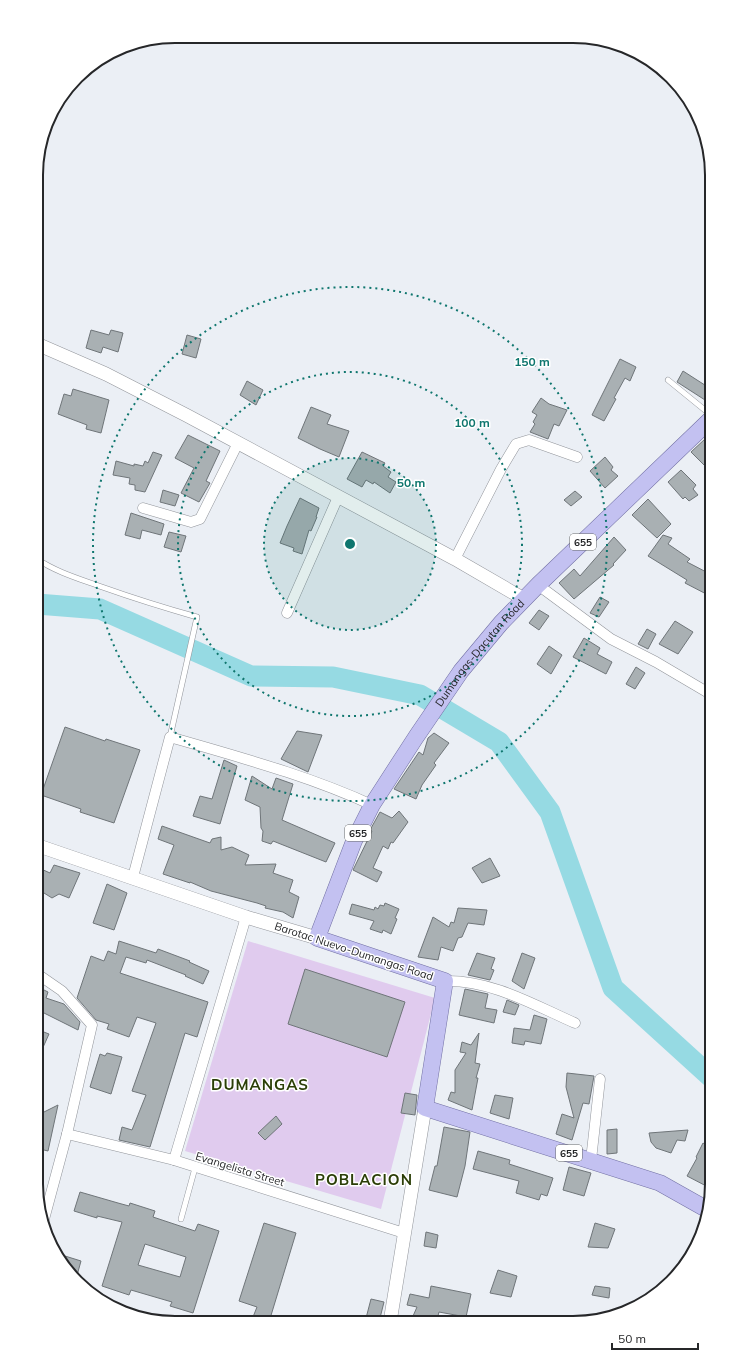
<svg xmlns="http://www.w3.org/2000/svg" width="748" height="1359" viewBox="0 0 748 1359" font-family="Mulish,sans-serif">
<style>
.green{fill:#e0cbee}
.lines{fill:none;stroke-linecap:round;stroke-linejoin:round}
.river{stroke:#96dae3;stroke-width:21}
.building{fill:#a9b0b3;stroke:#6f7579;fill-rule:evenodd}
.service-casing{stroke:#92959b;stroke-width:6}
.minor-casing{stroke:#92959b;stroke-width:11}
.tertiary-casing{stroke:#92959b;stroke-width:14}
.primary-casing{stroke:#7270a4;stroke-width:17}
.service{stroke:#fff;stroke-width:5}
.minor{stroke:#fff;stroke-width:10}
.tertiary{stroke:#fff;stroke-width:13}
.primary{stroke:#c3c1f1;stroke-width:16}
.ring{fill:none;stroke:#0f766e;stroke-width:2;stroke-dasharray:2 4}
.labels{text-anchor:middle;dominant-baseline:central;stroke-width:3;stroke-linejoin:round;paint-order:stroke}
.shield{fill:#fff;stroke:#676869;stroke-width:1}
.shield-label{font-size:10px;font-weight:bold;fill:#262729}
.street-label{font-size:11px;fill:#262729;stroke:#fff}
.district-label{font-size:15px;font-weight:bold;letter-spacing:1px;fill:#2b3e07;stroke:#fff}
.rim{fill:none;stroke:#262729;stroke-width:2}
.centre{fill:#0f766e;stroke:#fff;stroke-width:2}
.ring-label{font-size:12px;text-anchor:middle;font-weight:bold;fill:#0f766e;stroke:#fff;stroke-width:3;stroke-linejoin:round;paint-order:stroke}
</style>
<rect width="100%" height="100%" fill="#ebeff5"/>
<polygon class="green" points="248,941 435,998 381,1209 185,1151"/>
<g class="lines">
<polyline class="river" points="37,604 100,609 251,676 333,677 420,695 499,742 550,812 613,988 712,1078"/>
</g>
<g class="building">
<polygon points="91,330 109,335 111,330 123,333 118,352 103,347 101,353 86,348"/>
<polygon points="187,335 201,339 196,358 182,354"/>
<polygon points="620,359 636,367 630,381 625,378 614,398 616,399 604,421 592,415"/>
<polygon points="683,371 711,389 705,400 677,382"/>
<polygon points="247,381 263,390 256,405 240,395"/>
<polygon points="73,389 109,400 101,433 86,429 87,425 58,414 64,394 71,396"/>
<polygon points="541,398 549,404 567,410 559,426 554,424 548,439 530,432 535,424 533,422 537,415 532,412"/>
<polygon points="311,407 331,415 327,424 349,431 339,457 320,449 298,438"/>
<polygon points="188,435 220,451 206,481 210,483 199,502 181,493 194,468 175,458"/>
<polygon points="705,439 712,447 712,463 707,468 691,452"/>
<polygon points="153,452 162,455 145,492 135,490 135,485 129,484 130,478 113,475 116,461 134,466 134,464 143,466 145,461 148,463"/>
<polygon points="362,452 385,463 383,466 391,472 388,477 396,482 390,493 374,482 373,484 366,480 362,487 347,479"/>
<polygon points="605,457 613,467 611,470 618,476 605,488 590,471"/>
<polygon points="681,470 696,485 693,489 698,495 689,501 685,497 683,499 668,482"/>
<polygon points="163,490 179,495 175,506 160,502"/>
<polygon points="575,491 582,497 571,506 564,500"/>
<polygon points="300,498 319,508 316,517 317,517 311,531 309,530 302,554 293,551 294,548 280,543 287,526"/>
<polygon points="648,499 671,524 657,538 632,515"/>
<polygon points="131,513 164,524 161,535 142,530 140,539 125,535"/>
<polygon points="169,532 186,536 181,552 164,547"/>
<polygon points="663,535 672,538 668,544 690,559 687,562 712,575 712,597 685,583 687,580 648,556"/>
<polygon points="614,537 626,550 613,564 614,565 574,599 559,583 574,569 580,576"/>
<polygon points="600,597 609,602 599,617 590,613"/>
<polygon points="539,610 549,616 539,630 529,623"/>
<polygon points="675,621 693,632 678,654 659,644"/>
<polygon points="647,629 656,634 648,649 638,644"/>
<polygon points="584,638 600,648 597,654 612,662 606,674 573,657"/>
<polygon points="549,646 562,655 551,674 537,664"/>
<polygon points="636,667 645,673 635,689 626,684"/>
<polygon points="65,727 105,741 106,739 140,750 114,823 80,812 81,809 41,795"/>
<polygon points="297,731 322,735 308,772 281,759"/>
<polygon points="434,733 449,743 434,763 436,765 422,785 416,799 394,789 419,752 423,755 428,738"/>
<polygon points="224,760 237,766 220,824 193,816 200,796 212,799"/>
<polygon points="252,776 272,789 276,778 293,784 282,820 335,843 326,862 273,841 271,844 262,841 263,831 261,828 260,807 245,800"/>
<polygon points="399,811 408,822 393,843 391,842 388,849 383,846 373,868 382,872 377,882 353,870 372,831 370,830 380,812 392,818"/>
<polygon points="162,826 210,843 212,839 221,837 221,850 232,847 249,855 245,865 276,864 273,873 293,880 289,892 299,897 293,918 283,912 265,908 266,906 257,903 211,891 190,882 190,883 163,874 174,845 158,839"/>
<polygon points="490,858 500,876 482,883 472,868"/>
<polygon points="54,865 80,873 69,898 59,894 52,898 36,888 36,876 39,868 50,873"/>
<polygon points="107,884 127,893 114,930 93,923"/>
<polygon points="385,903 399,909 395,918 397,919 391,934 383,930 382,933 370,929 374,921 349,914 352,904 374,910 375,907 378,909 380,905 384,906"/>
<polygon points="458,908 487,910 484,925 468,923 462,937 458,938 453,951 441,947 438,960 418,957 433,917 449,927 451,922 454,923"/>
<polygon points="119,941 156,953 158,949 190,961 189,962 209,971 203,984 185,976 186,975 147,960 146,963 126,957 120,973 208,1002 197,1037 185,1033 150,1147 119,1140 122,1127 132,1130 146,1095 132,1091 156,1023 137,1017 129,1037 107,1029 109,1024 96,1020 77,998 91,956 104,961 108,951 116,954"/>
<polygon points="477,953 495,958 491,969 494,970 490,980 468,975"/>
<polygon points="522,953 535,958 524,989 512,981"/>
<polygon points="305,969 405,1002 387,1057 288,1024"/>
<polygon points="36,986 48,992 46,998 64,1004 80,1022 78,1030 40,1011 36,1020"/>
<polygon points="465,989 488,994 485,1008 497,1010 494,1023 459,1015"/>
<polygon points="507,1000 519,1005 515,1015 503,1012"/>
<polygon points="534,1015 547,1019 541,1044 525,1041 524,1045 512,1043 514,1028 530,1030"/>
<polygon points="36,1029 49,1034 36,1063"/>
<polygon points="479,1033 475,1063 480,1064 476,1078 478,1078 472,1110 448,1100 451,1092 455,1093 455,1070 466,1053 460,1052 462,1042 471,1045"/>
<polygon points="107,1053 122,1057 111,1094 90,1087 100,1054 105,1056"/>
<polygon points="567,1073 594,1076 589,1104 583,1103 572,1140 556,1134 562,1114 574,1118 566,1087"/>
<polygon points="405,1093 417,1095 415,1115 401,1113"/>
<polygon points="495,1095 513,1098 509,1119 490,1113"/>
<polygon points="58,1105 48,1151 36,1148 36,1116"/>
<polygon points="276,1116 282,1124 265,1140 258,1133"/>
<polygon points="444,1127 470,1132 465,1166 457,1197 429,1190 435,1166 437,1166"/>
<polygon points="617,1129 617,1153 607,1154 607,1130"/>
<polygon points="688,1130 685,1141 677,1140 671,1153 656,1148 651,1142 649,1133"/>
<polygon points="703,1143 712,1149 712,1189 687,1176 697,1158 696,1157"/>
<polygon points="478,1151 510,1160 509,1164 553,1178 547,1196 541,1194 539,1200 516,1193 519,1181 473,1169"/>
<polygon points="569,1167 591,1173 584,1196 563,1190"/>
<path d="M80 1192 118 1203 129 1206 130 1203 155 1211 153 1217 195 1231 198 1224 219 1231 193 1313 170 1306 172 1302 131 1290 129 1295 102 1286 122 1222 97 1216V1218L74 1211ZM145 1244 186 1257 180 1277 138 1265Z"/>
<polygon points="264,1223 296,1233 269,1322 251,1322 257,1307 239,1301"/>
<polygon points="595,1223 615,1229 608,1248 588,1247"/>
<polygon points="426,1232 438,1235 436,1248 424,1246"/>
<polygon points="65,1256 81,1261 76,1279 63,1265"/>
<polygon points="498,1270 517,1276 511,1297 490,1293"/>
<polygon points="431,1286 471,1294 466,1317 439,1312 436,1323 410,1323 417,1307 407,1305 410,1294 429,1298"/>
<polygon points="595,1286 610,1288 609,1298 592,1295"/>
<polygon points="371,1299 384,1302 379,1322 365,1322"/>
</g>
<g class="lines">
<g class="service-casing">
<g id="service">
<polyline points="668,380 711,415"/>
<path d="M37 559C56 572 80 579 102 587 133 598 165 608 197 617L170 737"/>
<polyline points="181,1219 195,1168"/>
</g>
</g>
<g class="minor-casing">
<g id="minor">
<polyline points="143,508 191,522 200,519 238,443"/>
<polyline points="455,559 501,469 516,444 529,440 577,457"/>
<polyline points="538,585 611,639 656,662 712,695"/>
<polyline points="287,613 338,497"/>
<path d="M133 877 170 737C238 757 307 775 372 805"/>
<polyline points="36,973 62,991 92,1025 67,1134 43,1223"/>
<path d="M445 981C492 980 534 1005 575 1023"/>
<polyline points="67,1134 174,1160 404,1233"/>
<polyline points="174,1160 246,917"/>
<polyline points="591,1160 600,1079"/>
</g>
</g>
<g class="tertiary-casing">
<g id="tertiary">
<polyline points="37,344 106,374 186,415 455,559 524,599"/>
<polyline points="36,845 246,917 317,938"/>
<polyline points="390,1322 425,1108"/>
</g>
</g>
<g class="primary-casing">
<g id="primary">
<path id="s1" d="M708 1210 660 1183 425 1108 445 981 317 938 354 841 372 805 416 737 461 671 501 623 538 585 712 418"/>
</g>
</g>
<use href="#service" class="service"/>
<use href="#minor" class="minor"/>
<use href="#tertiary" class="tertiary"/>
<use href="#primary" class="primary"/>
</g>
<circle cx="350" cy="544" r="86" fill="#0f766e" fill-opacity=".12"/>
<g class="ring">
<circle cx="350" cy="544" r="86"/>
<circle cx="350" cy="544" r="172"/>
<circle cx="350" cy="544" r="257"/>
</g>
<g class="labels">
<g class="shield">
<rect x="570" y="534" width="26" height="16" rx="3"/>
<rect x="345" y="825" width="26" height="16" rx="3"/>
<rect x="556" y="1145" width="26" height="16" rx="3"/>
</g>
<g class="shield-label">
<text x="583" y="542">655</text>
<text x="358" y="833">655</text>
<text x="569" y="1153">655</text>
</g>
<g class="street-label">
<text stroke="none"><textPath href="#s1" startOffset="896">Dumangas-Dacutan Road</textPath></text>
<text transform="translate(354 951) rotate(18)">Barotac Nuevo-Dumangas Road</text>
<text transform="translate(240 1169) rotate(17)">Evangelista Street</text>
</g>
<g class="district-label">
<text x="260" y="1084">DUMANGAS</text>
<text x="364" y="1179">POBLACION</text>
</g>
</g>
<path d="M0 0H748V1359H0ZM175 43H573A132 132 0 0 1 705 175V1184A132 132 0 0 1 573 1316H175A132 132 0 0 1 43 1184V175A132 132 0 0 1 175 43Z" fill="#fff" fill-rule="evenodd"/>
<path class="rim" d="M175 43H573A132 132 0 0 1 705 175V1184A132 132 0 0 1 573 1316H175A132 132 0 0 1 43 1184V175A132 132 0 0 1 175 43Z"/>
<circle cx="350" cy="544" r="6" class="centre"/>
<g class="ring-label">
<text x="532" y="366">150 m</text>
<text x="472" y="427">100 m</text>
<text x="411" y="487">50 m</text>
</g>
<path d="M612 1343v6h86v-6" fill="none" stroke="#262729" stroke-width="2"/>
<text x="618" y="1343" font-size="12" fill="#262729" stroke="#ffffff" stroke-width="3" paint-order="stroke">50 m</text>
</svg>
